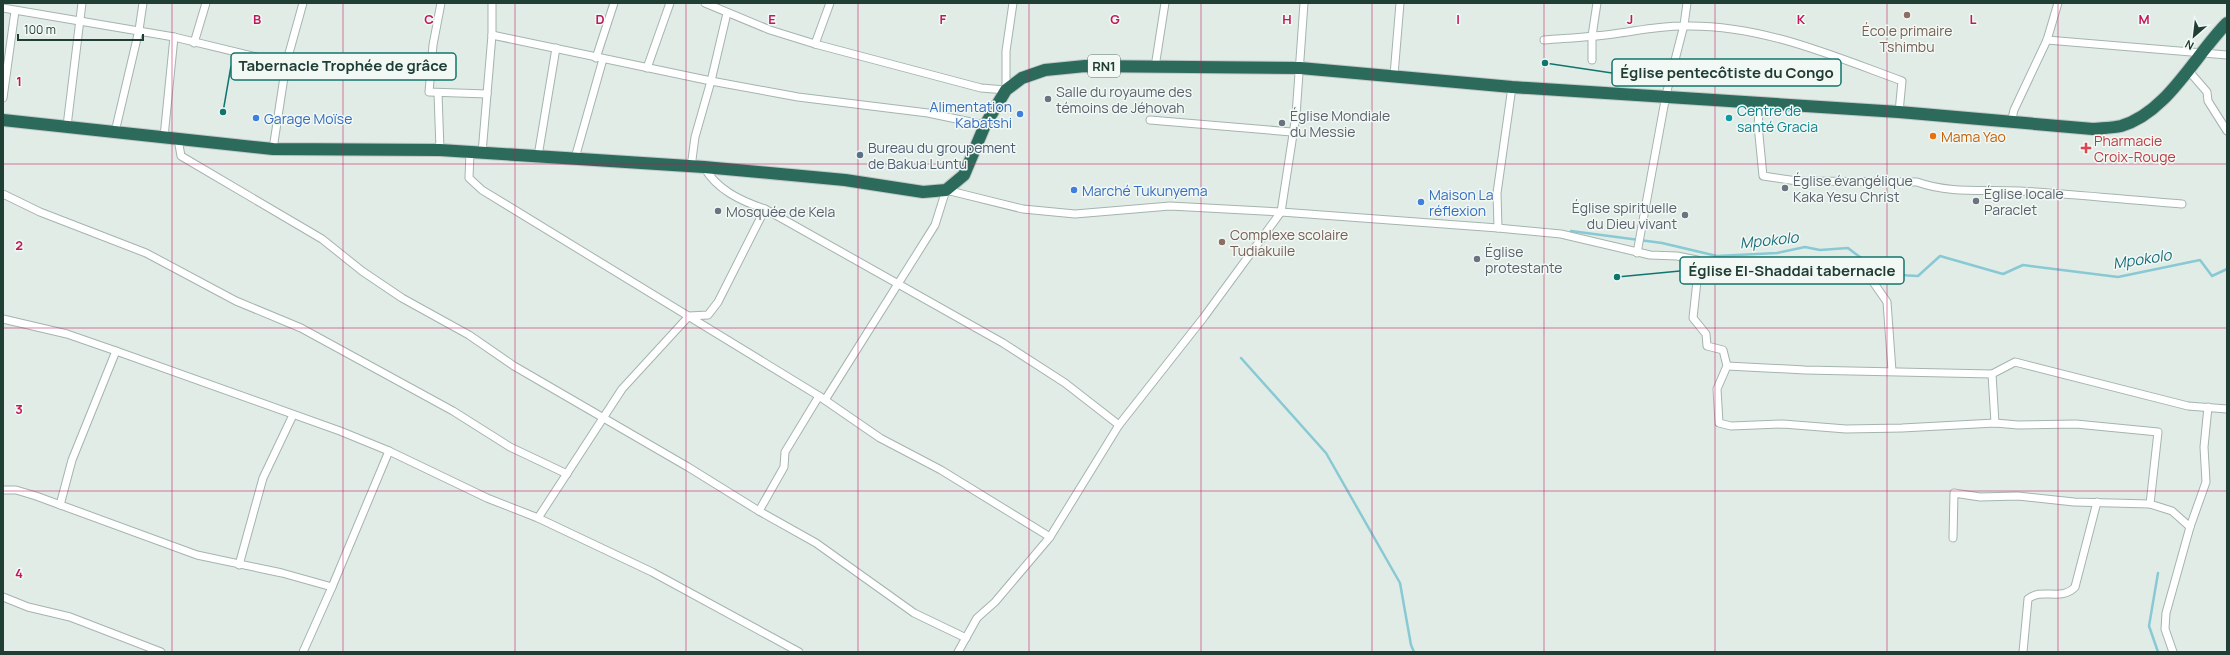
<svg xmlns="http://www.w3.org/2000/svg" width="2230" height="655" viewBox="0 0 2230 655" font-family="Manrope,sans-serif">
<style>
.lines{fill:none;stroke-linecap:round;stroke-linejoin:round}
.stream{stroke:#88c9d3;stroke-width:2.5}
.street-casing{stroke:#a4b4ae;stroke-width:9}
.highway-casing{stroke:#c1c9c6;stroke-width:14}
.street{stroke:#fff;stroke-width:7}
.highway{stroke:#2c6a5c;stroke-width:12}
.grid{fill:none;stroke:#c2185b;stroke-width:1;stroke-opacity:0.55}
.education-dot{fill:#8d6e63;stroke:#f2f9f5;stroke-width:1.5}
.worship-dot{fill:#6b7280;stroke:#f2f9f5;stroke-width:1.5}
.shop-dot{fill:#3f7fe0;stroke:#f2f9f5;stroke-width:1.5}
.culture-dot{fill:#0f9aa8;stroke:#f2f9f5;stroke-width:1.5}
.food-dot{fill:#e8710a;stroke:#f2f9f5;stroke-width:1.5}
.health-dot{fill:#e0444e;stroke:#f2f9f5;stroke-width:1.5}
.service-dot{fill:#5c6f8a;stroke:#f2f9f5;stroke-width:1.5}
.labels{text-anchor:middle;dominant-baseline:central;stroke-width:3;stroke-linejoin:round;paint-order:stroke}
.shield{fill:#f2f9f5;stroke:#60766f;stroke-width:1}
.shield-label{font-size:13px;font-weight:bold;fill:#213e35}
.education-label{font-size:14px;fill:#785e54;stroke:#f2f9f5}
.worship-label{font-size:14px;fill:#5b616d;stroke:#f2f9f5;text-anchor:start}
.shop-label{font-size:14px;fill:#366cbe;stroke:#f2f9f5;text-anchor:start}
.culture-label{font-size:14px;fill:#0d838f;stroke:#f2f9f5;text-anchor:start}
.food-label{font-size:14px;fill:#c56008;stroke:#f2f9f5;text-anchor:start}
.health-label{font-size:14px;fill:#be3a42;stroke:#f2f9f5;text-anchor:start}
.service-label{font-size:14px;fill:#4e5e75;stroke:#f2f9f5;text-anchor:start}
.water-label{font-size:15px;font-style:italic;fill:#1a6d7b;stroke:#f2f9f5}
.grid-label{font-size:13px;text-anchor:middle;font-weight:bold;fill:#c2185b;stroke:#f2f9f5;stroke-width:3;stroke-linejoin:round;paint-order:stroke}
.leader{fill:none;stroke:#0f766e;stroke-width:1.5}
.callout-dot{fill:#0f766e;stroke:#f2f9f5;stroke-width:1.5}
.callout{fill:#f2f9f5;stroke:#0f766e;stroke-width:1.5}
.callout-label{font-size:15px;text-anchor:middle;font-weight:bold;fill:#213e35}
</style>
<rect width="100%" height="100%" fill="#e1ece7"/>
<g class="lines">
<g class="stream">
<path d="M1571 231 1662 243 1717 256 1777 253 1805 247 1820 250 1848 248C1872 267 1887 276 1918 276L1940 256 2003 274 2023 265 2118 277 2200 260 2212 276 2227 269"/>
<polyline points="1241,358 1326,453 1400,583 1411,645 1414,652"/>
<polyline points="2158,573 2149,626 2158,652"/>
</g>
<g class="street-casing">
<g id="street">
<polyline points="441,3 433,45 429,92 487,94"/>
<polyline points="705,3 770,30 815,44 981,88 1006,90 1006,51 1013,3"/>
<polyline points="3,8 174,37 286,64"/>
<polyline points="492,35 711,81 798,97 928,113 985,125"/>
<path d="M1544 40C1569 38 1595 37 1620 33 1641 30 1661 26 1683 26 1760 24 1831 55 1902 81L1899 112"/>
<polyline points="2047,40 2227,55"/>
<polyline points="194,43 206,3"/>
<polyline points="815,44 830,3"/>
<polyline points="596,58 614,3"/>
<polyline points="1592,60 1592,36 1597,3"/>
<polyline points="1155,67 1165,3"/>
<polyline points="647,68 670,3"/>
<polyline points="2188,70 2207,92 2208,101 2227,131"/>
<polyline points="1394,75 1400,3"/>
<polyline points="438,93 440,150"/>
<polyline points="3,98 15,11"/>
<path d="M1760 102 1758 125 1763 176 1797 181 1917 182C1950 194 1986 189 2020 191 2074 194 2128 200 2182 204"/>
<polyline points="1150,120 1292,132"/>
<polyline points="2011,122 2014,110 2047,40 2058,3"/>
<polyline points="67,126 82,3"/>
<polyline points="115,132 139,30 143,3"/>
<polyline points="164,137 174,37"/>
<polyline points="178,139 181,156 322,239 362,271 402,298 469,335 514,366 688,467 759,511 816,543 914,613 966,638"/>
<polyline points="273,149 286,64 303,3"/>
<polyline points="470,152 469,178 482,190 819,396 880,438 941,470 1050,537"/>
<polyline points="482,153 492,35 492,3"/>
<polyline points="538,156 556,48"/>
<polyline points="575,158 603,59"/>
<polyline points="691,167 695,137 711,81 727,13"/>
<polyline points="3,194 40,212 146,253 236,301 301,328 453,411 510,447 567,474"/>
<polyline points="765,209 1003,343 1065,383 1119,425"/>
<polyline points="1498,228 1497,193 1512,87"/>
<polyline points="1637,253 1666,95 1684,25 1687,3"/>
<polyline points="1871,279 1887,302 1892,371"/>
<polyline points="3,319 67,334 116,351 340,431 389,451 487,498 538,518 652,572 799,652"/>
<polyline points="1727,366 1805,370 1992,374 1995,423"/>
<polyline points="1992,374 2015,362 2188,406 2227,409"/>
<polyline points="825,400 935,225 946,190 1023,209 1075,214 1170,206 1281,212 1498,228 1561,234 1650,255 1677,256 1697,260 1697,281 1693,318 1706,334 1707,346 1723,350 1727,366 1717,389 1719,423 1731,426 1783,424 1846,429 1902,428 1995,423 2018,425 2076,424 2158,432 2150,504 2172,511 2190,527"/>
<polyline points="3,490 16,490 36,496 197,555 282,573 332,587"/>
<polyline points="60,505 72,460 116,351"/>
<polyline points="759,511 784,467 785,452 819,396"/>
<path d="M538 518 622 389 689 316 708 315 718 302 765 209C741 201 717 190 704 167"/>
<polyline points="1953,538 1954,493 1980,497 2018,496 2074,502 2150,504"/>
<polyline points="239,565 263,478 293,415"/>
<polyline points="3,597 28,607 70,617 161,652"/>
<polyline points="303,652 332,587 389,451"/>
<polyline points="958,652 977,618 995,602 1050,537 1119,425 1204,317 1281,212 1296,115 1304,3"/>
<path d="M2023 652 2028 599C2042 587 2061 602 2075 587L2097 502"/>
<polyline points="2173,652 2165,629 2166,613 2190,527 2206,482 2204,447 2208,407"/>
</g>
</g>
<g class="highway-casing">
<path id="highway" d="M3 120 273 149 440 150 704 167 845 180 923 192 946 190 964 175 985 125 1006 90 1022 78 1045 70 1085 66 1300 68 1512 87 1899 112 2093 129C2102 128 2112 128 2121 126 2167 113 2195 55 2227 23"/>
</g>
<use href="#street" class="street"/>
<use href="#highway" class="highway"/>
</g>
<path class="grid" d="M172 3V652M343 3V652M515 3V652M686 3V652M858 3V652M1029 3V652M1201 3V652M1372 3V652M1544 3V652M1715 3V652M1887 3V652M2058 3V652M3 164H2227M3 328H2227M3 491H2227"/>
<g class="education-dot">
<circle cx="1907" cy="15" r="4"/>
<circle cx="1222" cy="242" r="4"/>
</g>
<g class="worship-dot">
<circle cx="1048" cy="99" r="4"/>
<circle cx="1282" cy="123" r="4"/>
<circle cx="1785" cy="188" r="4"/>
<circle cx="1976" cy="201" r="4"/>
<circle cx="718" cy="211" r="4"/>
<circle cx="1685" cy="215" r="4"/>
<circle cx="1477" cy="259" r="4"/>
</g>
<g class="shop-dot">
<circle cx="1020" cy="114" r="4"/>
<circle cx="256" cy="118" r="4"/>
<circle cx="1074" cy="190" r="4"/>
<circle cx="1421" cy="202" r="4"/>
</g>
<circle class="culture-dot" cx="1729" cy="118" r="4"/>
<circle class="food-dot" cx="1933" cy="136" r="4"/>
<path class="health-dot" d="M2084 142h4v4h4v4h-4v4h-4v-4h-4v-4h4z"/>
<circle class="service-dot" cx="860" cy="155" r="4"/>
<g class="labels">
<rect class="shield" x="1088" y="55" width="32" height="22" rx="3"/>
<g class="shield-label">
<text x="1104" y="66">RN1</text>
</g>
<g class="education-label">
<text x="1907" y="30">École primaire<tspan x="1907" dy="16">Tshimbu</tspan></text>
<text x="1230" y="234" text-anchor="start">Complexe scolaire<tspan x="1230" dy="16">Tudiakuile</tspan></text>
</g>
<g class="worship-label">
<text x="1056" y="91">Salle du royaume des<tspan x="1056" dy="16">témoins de Jéhovah</tspan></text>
<text x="1290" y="115">Église Mondiale<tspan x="1290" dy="16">du Messie</tspan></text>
<text x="1793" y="180">Église évangélique<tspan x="1793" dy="16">Kaka Yesu Christ</tspan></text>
<text x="1984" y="193">Église locale<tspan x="1984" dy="16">Paraclet</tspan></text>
<text x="1677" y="207" text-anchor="end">Église spirituelle<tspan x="1677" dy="16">du Dieu vivant</tspan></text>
<text x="726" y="211">Mosquée de Kela</text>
<text x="1485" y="251">Église<tspan x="1485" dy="16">protestante</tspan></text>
</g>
<g class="shop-label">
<text x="1012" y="106" text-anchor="end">Alimentation<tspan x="1012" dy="16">Kabatshi</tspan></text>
<text x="264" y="118">Garage Moïse</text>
<text x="1082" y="190">Marché Tukunyema</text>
<text x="1429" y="194">Maison La<tspan x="1429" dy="16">réflexion</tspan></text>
</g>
<g class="culture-label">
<text x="1737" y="110">Centre de<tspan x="1737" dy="16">santé Gracia</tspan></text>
</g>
<g class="food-label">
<text x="1941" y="136">Mama Yao</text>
</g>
<g class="health-label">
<text x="2094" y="140">Pharmacie<tspan x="2094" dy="16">Croix-Rouge</tspan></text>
</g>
<g class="service-label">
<text x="868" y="147">Bureau du groupement<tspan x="868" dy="16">de Bakua Luntu</tspan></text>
</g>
<g class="water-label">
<text transform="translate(1769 240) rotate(-6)">Mpokolo</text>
<text transform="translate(2142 259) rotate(-9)">Mpokolo</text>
</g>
</g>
<g class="grid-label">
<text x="257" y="24">B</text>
<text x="429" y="24">C</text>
<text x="600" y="24">D</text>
<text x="772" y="24">E</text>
<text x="943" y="24">F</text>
<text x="1115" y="24">G</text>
<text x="1287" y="24">H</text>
<text x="1458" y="24">I</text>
<text x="1630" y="24">J</text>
<text x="1801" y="24">K</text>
<text x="1973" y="24">L</text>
<text x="2144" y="24">M</text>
<text x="19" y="86">1</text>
<text x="19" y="250">2</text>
<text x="19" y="414">3</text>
<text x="19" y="578">4</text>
</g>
<path class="leader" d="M223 112L231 66M1545 63L1612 73M1617 277L1680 271"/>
<g class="callout-dot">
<circle cx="223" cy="112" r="4"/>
<circle cx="1545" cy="63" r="4"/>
<circle cx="1617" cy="277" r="4"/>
</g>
<g class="callout">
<rect x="231" y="53" width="225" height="27" rx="4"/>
<rect x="1612" y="59" width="229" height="27" rx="4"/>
<rect x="1680" y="257" width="224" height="27" rx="4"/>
</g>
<g class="callout-label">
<text x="343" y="71">Tabernacle Trophée de grâce</text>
<text x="1727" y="78">Église pentecôtiste du Congo</text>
<text x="1792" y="276">Église El-Shaddai tabernacle</text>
</g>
<rect width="2230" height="655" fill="none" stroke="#213e35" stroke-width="8"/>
<g transform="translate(2194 36) rotate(208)" stroke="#f2f9f5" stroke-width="3" paint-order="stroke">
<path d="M0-3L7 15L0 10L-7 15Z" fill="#213e35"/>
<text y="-6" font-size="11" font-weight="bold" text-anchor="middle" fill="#213e35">N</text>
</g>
<path d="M18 34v6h125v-6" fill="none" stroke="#213e35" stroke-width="2"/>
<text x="24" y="34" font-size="12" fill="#213e35" stroke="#f2f9f5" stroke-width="3" paint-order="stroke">100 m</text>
</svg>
